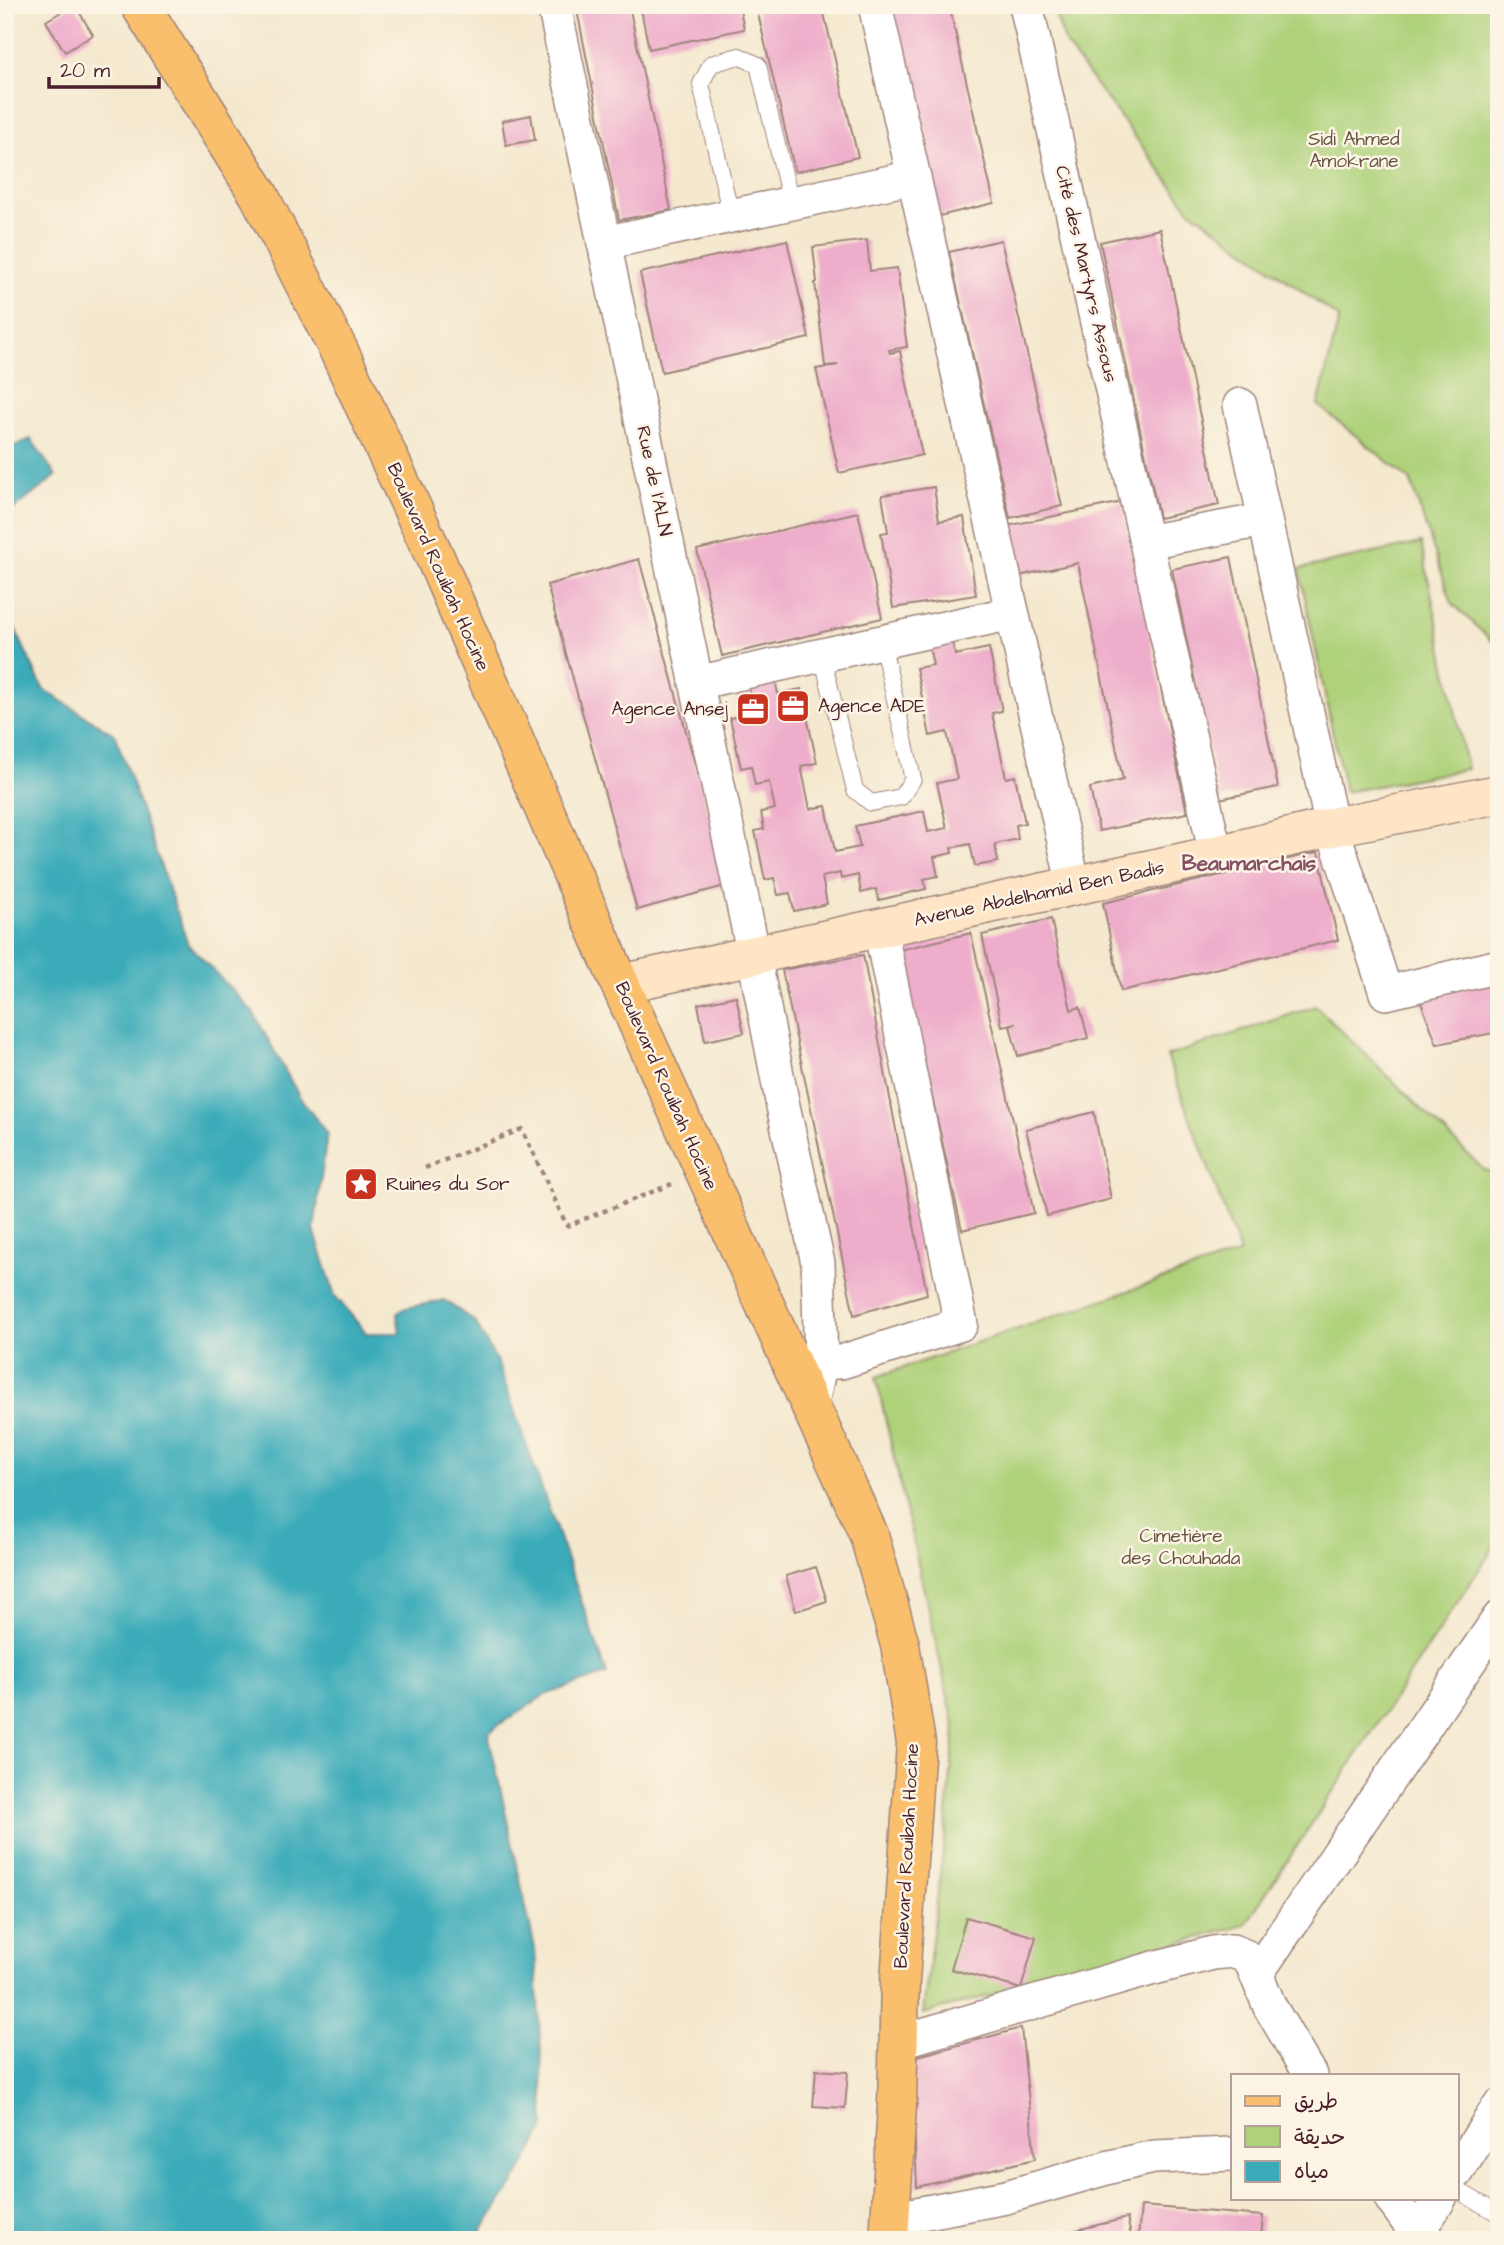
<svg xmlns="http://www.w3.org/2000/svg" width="1504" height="2245" viewBox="0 0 1504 2245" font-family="'Architects Daughter','Playpen Sans Arabic',sans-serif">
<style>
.green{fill:#aed17a;stroke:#7c7852;stroke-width:2}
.water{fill:#3babb9;stroke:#426572;stroke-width:2}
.building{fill:#eeadcb}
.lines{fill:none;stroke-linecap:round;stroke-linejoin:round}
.service-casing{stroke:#9f847c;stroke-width:18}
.minor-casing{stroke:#9f847c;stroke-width:36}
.secondary-casing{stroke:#9f847c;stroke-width:41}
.primary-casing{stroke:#9f847c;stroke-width:41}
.path{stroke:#9f847c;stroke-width:4.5;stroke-dasharray:5 5;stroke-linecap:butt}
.service{stroke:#fff;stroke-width:16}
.minor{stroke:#fff;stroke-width:33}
.secondary{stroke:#fde5c5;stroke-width:38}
.primary{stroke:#f9bf6d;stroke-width:38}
.labels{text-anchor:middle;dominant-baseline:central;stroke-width:5;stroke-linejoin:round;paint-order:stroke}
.park-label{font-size:19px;fill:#685443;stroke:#fcf5e5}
.street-label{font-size:19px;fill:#4a1f2b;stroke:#fcf5e5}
.poi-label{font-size:19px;fill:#4a1f2b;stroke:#fcf5e5;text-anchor:start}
.neighbourhood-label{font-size:21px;font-weight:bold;fill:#835163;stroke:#fcf5e5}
</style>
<rect width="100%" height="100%" fill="#fcf5e5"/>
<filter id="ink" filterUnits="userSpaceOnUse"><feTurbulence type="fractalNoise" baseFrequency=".0143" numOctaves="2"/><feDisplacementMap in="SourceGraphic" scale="14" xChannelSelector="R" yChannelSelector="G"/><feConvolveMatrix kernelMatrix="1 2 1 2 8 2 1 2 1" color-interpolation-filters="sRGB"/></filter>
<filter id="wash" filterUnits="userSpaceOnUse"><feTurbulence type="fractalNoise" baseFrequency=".00686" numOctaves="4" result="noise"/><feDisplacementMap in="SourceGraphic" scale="28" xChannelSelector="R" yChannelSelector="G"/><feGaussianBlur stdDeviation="1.57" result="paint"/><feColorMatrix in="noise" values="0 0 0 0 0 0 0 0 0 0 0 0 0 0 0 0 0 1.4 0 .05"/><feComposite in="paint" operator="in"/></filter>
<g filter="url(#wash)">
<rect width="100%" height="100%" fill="#f4e8ce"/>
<g class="green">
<polygon points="1052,5 1499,5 1499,648 1452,603 1410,480 1318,405 1339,318 1190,210 1066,45"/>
<polygon points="1421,543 1467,769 1345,792 1299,569"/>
<polygon points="1316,1006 1483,1169 1499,1174 1499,1539 1245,1925 923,2014 946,1827 955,1728 876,1377 1240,1253 1167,1056"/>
</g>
<g class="water">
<polygon points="31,439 56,476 5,516 5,450"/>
<polygon points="5,551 12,583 12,622 43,689 115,735 188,944 253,1012 299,1096 327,1134 314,1230 335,1296 366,1333 400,1333 397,1314 402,1309 444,1300 475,1322 498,1364 607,1674 545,1695 488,1732 535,1949 545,2126 519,2175 475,2240 5,2240"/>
</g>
<g id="blocks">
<g class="building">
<polygon points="73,5 75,5 93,35 65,52 46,21"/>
<polygon points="576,5 629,5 671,210 619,220"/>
<polygon points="640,5 739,5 744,29 649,49"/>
<polygon points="756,5 822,5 858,157 795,172"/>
<polygon points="891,5 949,5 994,203 939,216"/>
<polygon points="531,115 535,140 506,145 502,121"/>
<polygon points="1160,229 1219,505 1159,518 1100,242"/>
<polygon points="787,240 809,338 662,372 640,273"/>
<polygon points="867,240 870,271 897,268 907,347 889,350 890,353 900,351 922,455 839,473 816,369 838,365 825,366 815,283 817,282 813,247"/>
<polygon points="1001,240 1062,506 1010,518 949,252"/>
<polygon points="934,487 939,521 964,517 976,595 893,608 881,533 888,532 882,495"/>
<polygon points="1122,502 1187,813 1099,831 1090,788 1123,780 1078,563 1018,576 1007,526"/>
<polygon points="858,512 882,618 722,656 697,550"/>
<polygon points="1231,557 1278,787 1219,799 1172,569"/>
<polygon points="639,559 728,885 637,910 547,585"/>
<polygon points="951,637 955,655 989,648 1002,711 992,713 1006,778 1015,776 1025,823 1016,825 1018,839 995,844 998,862 975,866 970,844 951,848 952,853 934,857 938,876 924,879 926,889 879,900 876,889 861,893 858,875 841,879 840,873 822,877 827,904 794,911 790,893 778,895 774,878 765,880 755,831 764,829 761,812 775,809 769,782 755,785 751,766 741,768 730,718 740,716 737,698 750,695 747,679 774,674 778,694 801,689 817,763 801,766 810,809 826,806 835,852 860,847 855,826 924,811 928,832 947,828 937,783 957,779 947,732 930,736 916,668 933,665 928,642"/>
<polygon points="1318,852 1338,940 1121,991 1103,903"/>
<polygon points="1051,919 1071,1010 1080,1007 1088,1038 1018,1056 1010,1026 1017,1023 1002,1026 982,935"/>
<polygon points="971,933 1034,1213 962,1230 899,950"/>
<polygon points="863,955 927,1294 854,1315 782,970"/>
<polygon points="1499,980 1499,1032 1437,1044 1419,997"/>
<polygon points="736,996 744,1033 705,1041 698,1004"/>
<polygon points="1094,1112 1111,1199 1047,1216 1026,1129"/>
<polygon points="816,1567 827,1601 796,1611 786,1576"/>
<polygon points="966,1917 1036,1937 1021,1989 951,1969"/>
<polygon points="1021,2028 1035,2159 917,2187 911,2058"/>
<polygon points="816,2070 848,2072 845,2108 813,2106"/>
<polygon points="1141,2206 1263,2216 1261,2240 1138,2240"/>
<polygon points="1127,2218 1132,2240 1074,2240 1072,2231"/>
</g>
</g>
</g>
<g filter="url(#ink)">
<use href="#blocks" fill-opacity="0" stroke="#9f847c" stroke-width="2"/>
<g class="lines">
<g class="service-casing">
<g id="service">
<polyline points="731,216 701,84 711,64 739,56 758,65 791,203"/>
<polyline points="822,655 855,790 871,803 901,797 913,779 882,642"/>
<polyline points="1457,2190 1499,2214"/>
</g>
</g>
<g class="minor-casing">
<g id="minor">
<polyline points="554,5 754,956 783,1106 818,1263 821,1362 811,1407"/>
<polyline points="875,5 1074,886"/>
<polyline points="1026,5 1216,855"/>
<polyline points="604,243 914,177"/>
<polyline points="1240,405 1332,827 1386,993 1499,966"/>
<polyline points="1146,542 1264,520"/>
<polyline points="696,683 1012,613"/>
<polyline points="821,1362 841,1362 961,1324 880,928"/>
<polyline points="1257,1973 1499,1618"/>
<polyline points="898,2042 1154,1968 1213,1953 1232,1951 1245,1956 1252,1964 1270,2007 1310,2075"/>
<polyline points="1457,2172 1499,2106"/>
<polyline points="1391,2198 1421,2240"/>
<polyline points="890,2219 1006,2197 1110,2167 1154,2157 1233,2154"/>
<polyline points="1413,2240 1440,2198"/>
</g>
</g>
<g class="secondary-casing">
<polyline id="secondary" points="620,984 1216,855 1332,827 1499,794"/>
</g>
<g class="primary-casing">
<polyline id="primary" points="140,5 259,195 338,349 434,555 620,984 869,1535 900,1645 916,1743 900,1981 897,2105 889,2240"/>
</g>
<polyline class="path" points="425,1168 522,1129 567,1226 672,1184"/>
<use href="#service" class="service"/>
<use href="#minor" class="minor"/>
<use href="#secondary" class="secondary"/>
<use href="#primary" class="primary"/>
</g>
</g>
<defs>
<g id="office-square" transform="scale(1.75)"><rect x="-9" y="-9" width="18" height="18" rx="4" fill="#c8321e" stroke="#fcf5e5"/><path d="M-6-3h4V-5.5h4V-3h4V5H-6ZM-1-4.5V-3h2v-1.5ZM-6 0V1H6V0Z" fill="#fff"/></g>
<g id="sight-square" transform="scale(1.75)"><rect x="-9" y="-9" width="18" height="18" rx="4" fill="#c8321e" stroke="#fcf5e5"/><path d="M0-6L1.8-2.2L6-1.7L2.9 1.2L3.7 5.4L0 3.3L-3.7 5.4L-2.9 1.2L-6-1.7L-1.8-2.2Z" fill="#fff"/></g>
</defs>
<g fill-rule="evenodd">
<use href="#office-square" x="793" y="706"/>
<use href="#office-square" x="753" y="709"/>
<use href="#sight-square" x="361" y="1184"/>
</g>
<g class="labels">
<g class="park-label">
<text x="1354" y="139">Sidi Ahmed<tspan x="1354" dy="22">Amokrane</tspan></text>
<text x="1181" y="1536">Cimetière<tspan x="1181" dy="22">des Chouhada</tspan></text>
</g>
<g class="street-label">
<text transform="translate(1086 274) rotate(77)">Cité des Martyrs Assous</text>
<text transform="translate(654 481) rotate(78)">Rue de l'ALN</text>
<text transform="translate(438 567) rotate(66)">Boulevard Rouibah Hocine</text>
<text transform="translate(1039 894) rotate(-12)">Avenue Abdelhamid Ben Badis</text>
<text transform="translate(666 1086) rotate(66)">Boulevard Rouibah Hocine</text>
<text transform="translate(907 1856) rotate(-87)">Boulevard Rouibah Hocine</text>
</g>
<g class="poi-label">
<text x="818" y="706">Agence ADE</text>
<text x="728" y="709" text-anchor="end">Agence Ansej</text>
<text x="386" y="1184">Ruines du Sor</text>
</g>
<g class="neighbourhood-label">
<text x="1249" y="863">Beaumarchais</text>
</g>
</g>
<rect width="1504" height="2245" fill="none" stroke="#fcf5e5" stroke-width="28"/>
<rect x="1231" y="2074" width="228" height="126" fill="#fcf5e5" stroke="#b59f9b" stroke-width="2"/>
<rect x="1245" y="2096" width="35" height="10" fill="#f9bf6d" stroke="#b59f9b" stroke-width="2"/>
<text x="1294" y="2108" font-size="21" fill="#4a1f2b">طريق</text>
<rect x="1245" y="2126" width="35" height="21" fill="#aed17a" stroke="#b59f9b" stroke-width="2"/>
<text x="1294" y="2144" font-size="21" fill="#4a1f2b">حديقة</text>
<rect x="1245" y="2161" width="35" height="21" fill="#3babb9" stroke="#b59f9b" stroke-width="2"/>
<text x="1294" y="2178" font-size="21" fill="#4a1f2b">مياه</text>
<path d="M49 77v10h110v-10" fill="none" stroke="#4a1f2b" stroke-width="3.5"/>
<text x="60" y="77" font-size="21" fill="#4a1f2b" stroke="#fcf5e5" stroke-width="5" paint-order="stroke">20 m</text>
</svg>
